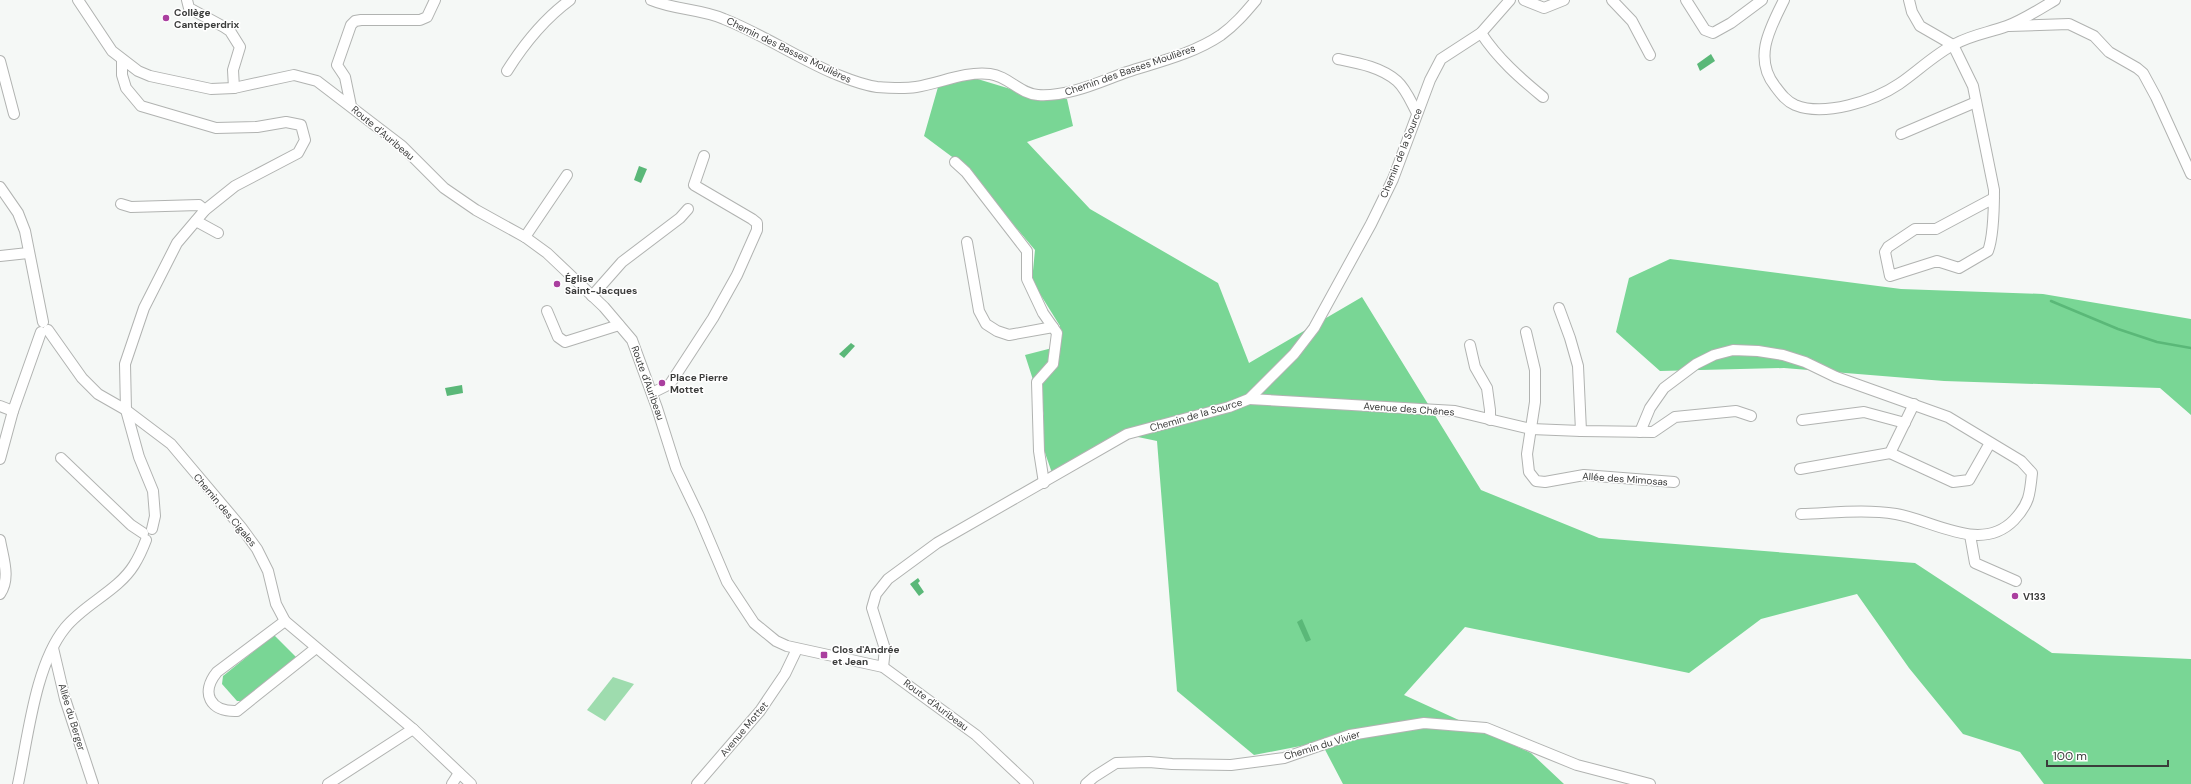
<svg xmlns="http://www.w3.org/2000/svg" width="2191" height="784" viewBox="0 0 2191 784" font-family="'DM Sans',sans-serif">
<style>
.green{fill:#9edcae}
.forest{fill:#79d695}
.water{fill:#5ab878}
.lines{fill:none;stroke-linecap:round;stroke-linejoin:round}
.stream{stroke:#5ab878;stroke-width:2.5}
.minor-casing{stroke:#b1b3b1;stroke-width:12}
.minor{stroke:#fff;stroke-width:10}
.poi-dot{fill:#aa3f9f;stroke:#fff;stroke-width:1.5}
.labels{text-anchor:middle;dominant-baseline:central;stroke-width:3;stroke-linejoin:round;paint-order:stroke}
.poi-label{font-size:10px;font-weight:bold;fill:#3b3c3b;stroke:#fff;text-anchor:start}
.street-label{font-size:10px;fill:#3b3c3b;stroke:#fff}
</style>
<rect width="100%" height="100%" fill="#f5f8f6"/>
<polygon class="green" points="613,677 634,684 605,721 587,710"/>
<g class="forest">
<polygon points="971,77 1037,97 1067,99 1073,126 1027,142 1090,209 1218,283 1249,363 1362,297 1481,490 1599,538 1915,563 2052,653 2191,659 2191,784 2044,784 2020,752 1963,734 1909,668 1857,594 1761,619 1689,673 1465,627 1404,695 1531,753 1564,784 1343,784 1321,742 1254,755 1177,691 1157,441 1133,436 1052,473 1044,450 1044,414 1025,355 1060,346 1060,326 1032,281 1035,250 963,165 924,136 938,87"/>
<polygon points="1670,259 1901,289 2043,294 2191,319 2191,415 2160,388 1944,381 1784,368 1660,371 1616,332 1629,278"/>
<polygon points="274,635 297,658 244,701 237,701 222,684 223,676"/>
</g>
<g class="water">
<polygon points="1711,54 1715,61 1700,71 1697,64"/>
<polygon points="639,166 647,169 641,183 634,180"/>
<polygon points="851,343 855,346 844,358 839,354"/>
<polygon points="462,385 463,393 447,396 445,388"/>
<polygon points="918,578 920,581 918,583 924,592 919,596 910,584"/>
<polygon points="1302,619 1311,640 1306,642 1297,622"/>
</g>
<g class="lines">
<polyline class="stream" points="2051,301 2118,329 2157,342 2191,348"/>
<g class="minor-casing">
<g id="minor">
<polyline points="78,0 112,51 138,71 150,76 211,89 234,88 294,75 317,81 402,146 444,188 476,210 525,237 547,253 604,307 632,340 657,408 676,468 699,516 727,582 754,623 776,641 787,646 883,667 976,735 1028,784"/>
<polyline points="187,0 189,8 224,27 230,31 240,47 233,70 234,88"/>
<path d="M651 0C675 10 701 9 724 19 762 34 796 57 833 73 848 79 861 85 877 87 889 88 904 89 916 87 941 83 965 71 990 74 1008 76 1020 94 1038 95 1068 97 1099 82 1127 72 1158 62 1193 54 1221 35 1235 25 1245 13 1256 0"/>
<polyline points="1524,0 1544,8 1564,0"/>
<polyline points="1612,0 1632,21 1650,55"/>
<polyline points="1686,0 1705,30 1713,33 1731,23 1762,0"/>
<path d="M1784 0C1770 28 1753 58 1775 86 1781 94 1786 101 1795 105 1824 117 1874 101 1899 84 1918 71 1935 54 1955 44 1974 34 1988 33 2007 26 2023 20 2040 9 2055 0"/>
<path d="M1909 0 1912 12 1920 26 1953 45 1973 86 1994 190C1994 207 1994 235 1988 251L1959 268 1937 261 1890 276 1885 252 1888 247 1915 229H1936L1994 198"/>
<polyline points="2009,26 2069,24 2094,36 2109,52 2137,68 2143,73 2156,97 2191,174"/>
<path d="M1481 33C1498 59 1520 78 1543 97"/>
<path d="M1338 59C1358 63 1381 67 1397 81 1406 89 1411 102 1417 113"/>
<polyline points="0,61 14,114"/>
<polyline points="122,61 122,75 126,88 141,106 216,128 257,127 286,122 301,125 305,140 298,153 235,186 205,210 177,243 144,308 125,364 126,410 139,457 153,491 155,516 152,529"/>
<path d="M507 71C524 44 544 19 570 0"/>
<polyline points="351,106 345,77 337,65 351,25 355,21 361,20 420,20 427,17 435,0"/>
<polyline points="1901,134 1976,102"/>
<polyline points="955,162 966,172 1027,251 1027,279 1043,313 1057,333 1053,364 1037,382 1039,451 1044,483"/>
<polyline points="0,187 18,213 25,231 43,322"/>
<polyline points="121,204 131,207 199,205 205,210"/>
<polyline points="196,221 218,233"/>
<polyline points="525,237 567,175"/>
<polyline points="967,242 979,311 986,324 997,331 1009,335 1053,327"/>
<polyline points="0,256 28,253"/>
<polyline points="592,296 622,262 680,218 688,209"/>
<polyline points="1559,308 1570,338 1578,366 1581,431"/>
<polyline points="547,311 558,337 565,342 619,325"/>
<polyline points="48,330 82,378 98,394 126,410 171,444 241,527 257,549 268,571 276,604 285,621 413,729 471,784"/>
<polyline points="1526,332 1535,370 1535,402 1527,454 1529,472 1536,481 1545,482 1584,475 1674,482"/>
<polyline points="1470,345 1475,367 1487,388 1490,410 1490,420"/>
<polyline points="652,393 670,384 713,318 737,275 757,230 757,223 752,219 694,185 704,156"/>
<polyline points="1249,399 1455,411 1531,429 1581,431 1653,432 1675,417 1736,411 1751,416"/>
<polyline points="1914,404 1890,453 1953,482 1969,480 1990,443"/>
<polyline points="0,406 13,411"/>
<polyline points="1802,420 1864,412 1905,423"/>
<path d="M1640 432 1650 408 1664 388 1696 364 1714 355 1733 350 1758 351 1783 355 1805 362 1836 377 1948 417 2021 461 2032 473C2030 495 2029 504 2014 520 1981 554 1933 520 1896 514 1865 509 1833 513 1801 514"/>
<polyline points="61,458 131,525 143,533"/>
<polyline points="0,459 13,411 41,332"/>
<polyline points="1800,469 1890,453"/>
<polyline points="1970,535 1975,563 2016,581"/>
<path d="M0 540C3 558 11 578 0 594"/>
<path d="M285 621 217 672C200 693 210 712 237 711L316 648"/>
<polyline points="53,648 65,699 93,784"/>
<polyline points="883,667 885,649 872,608 876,594 888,579 937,543 1127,434 1229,407 1249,399 1294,354 1314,328 1371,224 1393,179 1430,80 1441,59 1481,33 1510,0"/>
<path d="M18 784C28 738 35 665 65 628 84 604 118 591 134 565 139 557 143 548 146 540"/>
<polyline points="328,784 413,729"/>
<polyline points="452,784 459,773"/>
<polyline points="697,784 760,711 785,674 797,649"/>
<polyline points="1086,784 1094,777 1116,763 1149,762 1172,764 1231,765 1284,758 1350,735 1424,723 1486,728 1577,765 1650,784"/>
</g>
</g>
<use href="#minor" class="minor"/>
</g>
<g class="poi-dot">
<circle cx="166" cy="18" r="4"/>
<circle cx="557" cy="284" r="4"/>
<circle cx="662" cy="383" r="4"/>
<circle cx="2015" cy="596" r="4"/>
<rect x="820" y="651" width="8" height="8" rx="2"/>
</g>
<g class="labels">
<g class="poi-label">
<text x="174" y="12">Collège<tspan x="174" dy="12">Canteperdrix</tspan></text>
<text x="565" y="278">Église<tspan x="565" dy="12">Saint-Jacques</tspan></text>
<text x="670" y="377">Place Pierre<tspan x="670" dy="12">Mottet</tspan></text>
<text x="2023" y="596">V133</text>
<text x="832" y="649">Clos d'Andrée<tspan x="832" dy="12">et Jean</tspan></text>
</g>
<g class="street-label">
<text transform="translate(789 50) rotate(26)">Chemin des Basses Moulières</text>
<text transform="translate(1130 70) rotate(-19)">Chemin des Basses Moulières</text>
<text transform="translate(383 133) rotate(40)">Route d'Auribeau</text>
<text transform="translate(1401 153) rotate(-68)">Chemin de la Source</text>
<text transform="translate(648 383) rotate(70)">Route d'Auribeau</text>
<text transform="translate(1409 409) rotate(4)">Avenue des Chênes</text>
<text transform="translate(1196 415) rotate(-16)">Chemin de la Source</text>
<text transform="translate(1625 479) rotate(4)">Allée des Mimosas</text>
<text transform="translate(225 510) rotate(50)">Chemin des Cigales</text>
<text transform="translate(936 705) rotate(37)">Route d'Auribeau</text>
<text transform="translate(72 717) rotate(73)">Allée du Berger</text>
<text transform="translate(744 729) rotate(-50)">Avenue Mottet</text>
<text transform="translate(1322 745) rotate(-17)">Chemin du Vivier</text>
</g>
</g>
<path d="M2047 760v6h121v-6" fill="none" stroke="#3b3c3b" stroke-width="2"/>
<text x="2053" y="760" font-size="12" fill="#3b3c3b" stroke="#ffffff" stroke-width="3" paint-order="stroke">100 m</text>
</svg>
